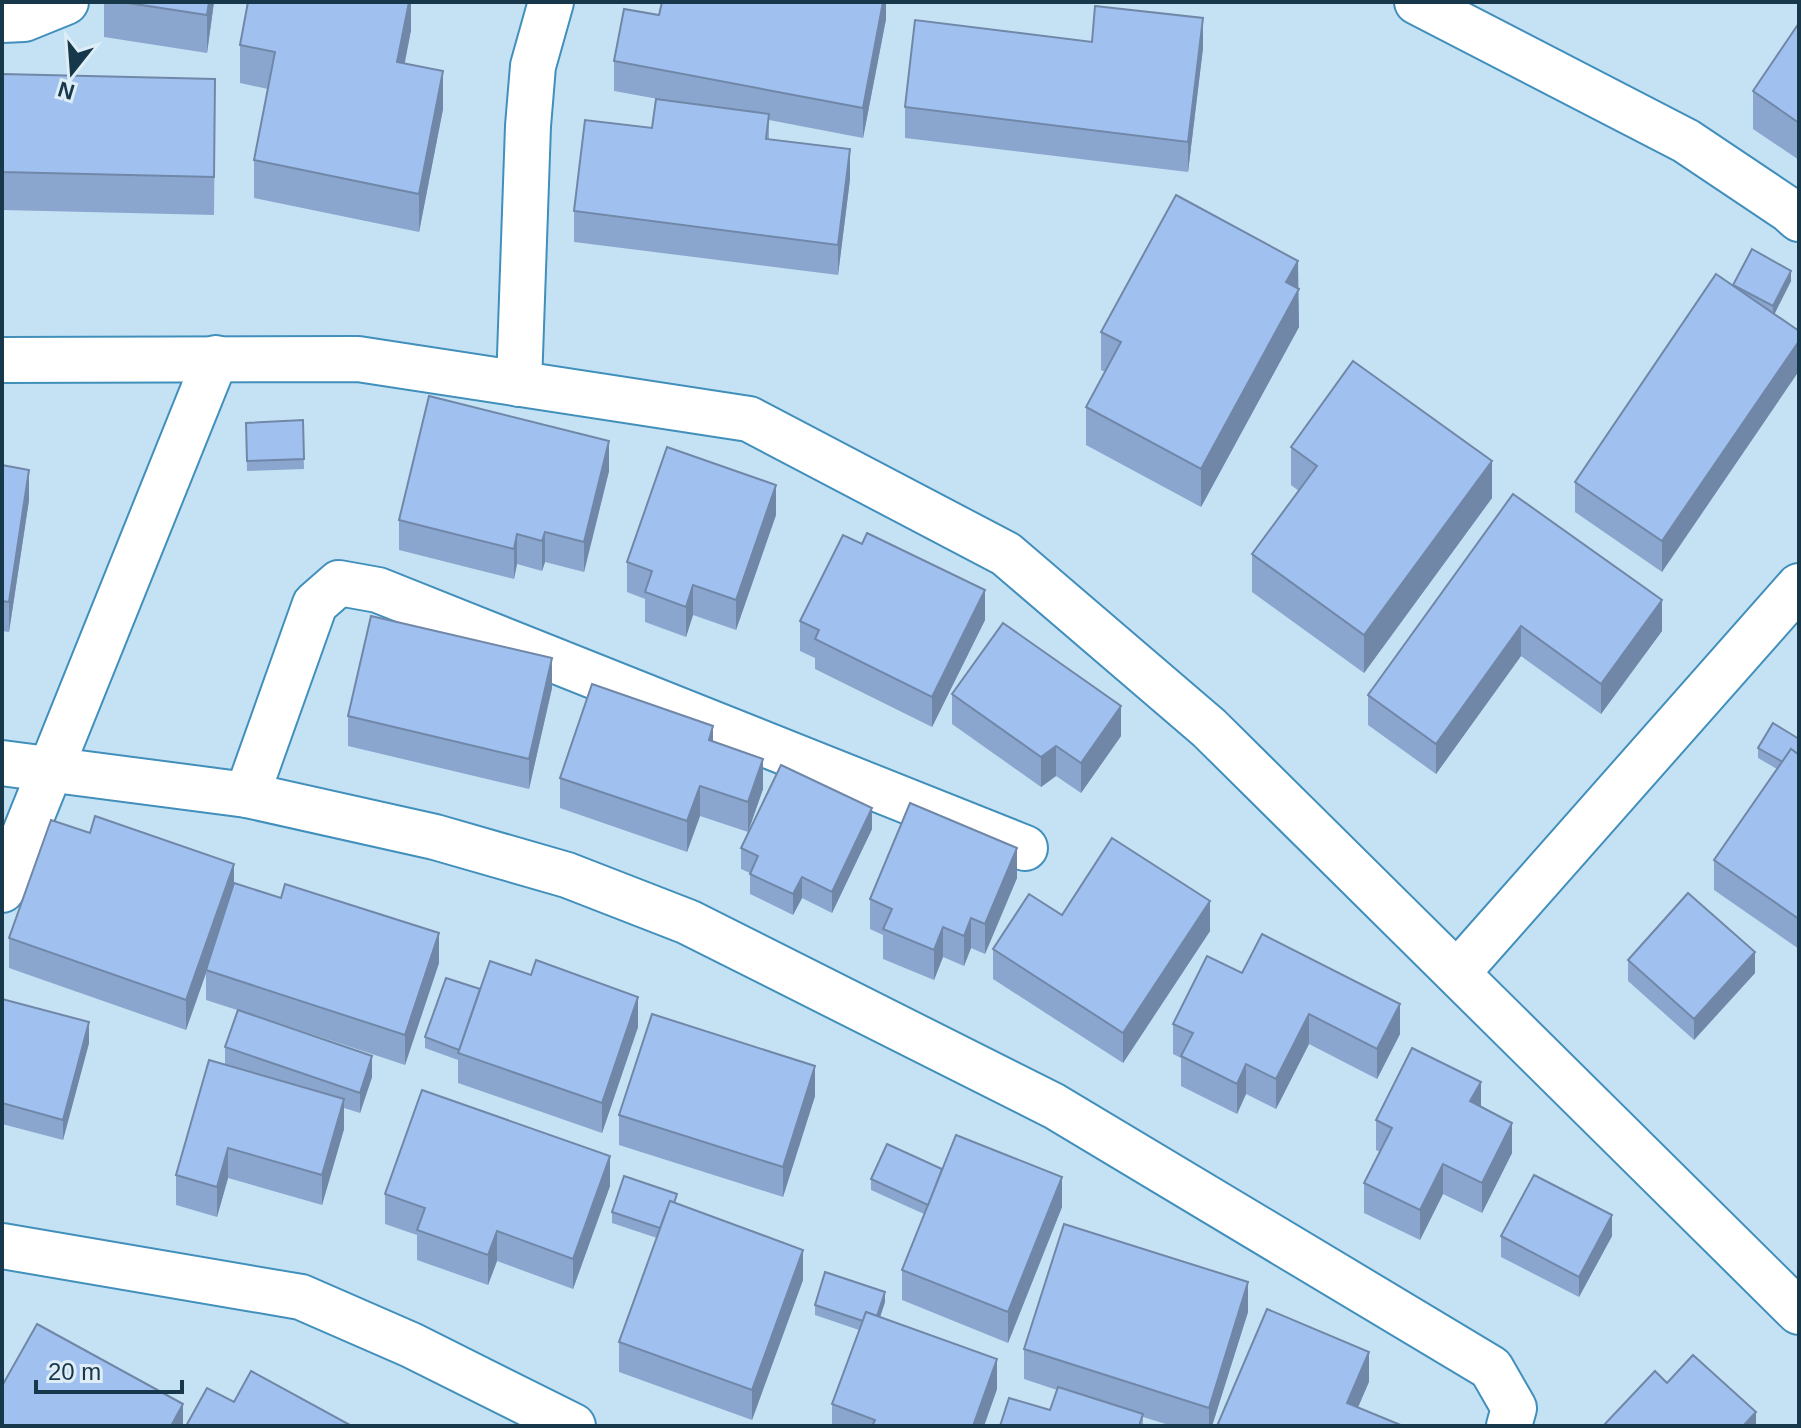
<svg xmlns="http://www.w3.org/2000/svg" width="1801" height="1428" viewBox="0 0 1801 1428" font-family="Arial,sans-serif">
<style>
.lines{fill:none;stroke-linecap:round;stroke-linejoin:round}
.street-casing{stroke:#418fbb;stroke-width:48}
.street{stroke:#fff;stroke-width:44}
.wall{fill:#8aa6ce}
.shaded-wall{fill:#7087a8}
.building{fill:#a0c1f0;stroke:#7087a8;stroke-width:2}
</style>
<rect width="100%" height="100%" fill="#c5e2f5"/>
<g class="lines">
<g class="street-casing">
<g id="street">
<polyline points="1417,2 1686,141 1789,210 1799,219"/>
<polyline points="2,20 24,19 66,2"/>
<polyline points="2,360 358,359 749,419 1006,554 1209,728 1799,1312"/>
<polyline points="519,384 528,126 533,66 551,2"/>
<polyline points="2,763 247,795 435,837 567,875 688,922 1054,1106 1491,1368 1514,1408 1509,1426"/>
<polyline points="247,795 315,604 339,583 378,590 1025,848"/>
<polyline points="2,890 216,358"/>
<polyline points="1457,973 1799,586"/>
<polyline points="2,1246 301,1297 411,1345 573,1426"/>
</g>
</g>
<use href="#street" class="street"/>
</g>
<g class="wall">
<polygon points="104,2 214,2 207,53 104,37"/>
<polygon points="411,2 411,30 405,63 443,109 419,232 254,198 254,160 268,89 240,83 240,45"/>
<polygon points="886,2 886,19 863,138 769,120 769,139 850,179 838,275 574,242 574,211 652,128 669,101 614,91 614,61 659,15"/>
<polygon points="1799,23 1799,160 1753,129 1753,91"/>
<polygon points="1092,42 1203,48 1188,172 905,138 905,107"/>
<polygon points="2,74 215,117 214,215 2,210"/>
<polygon points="1791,281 1774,314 1662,572 1575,512 1575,482 1733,285"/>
<polygon points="1298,288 1299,327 1201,507 1086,445 1086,407 1105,372 1101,370 1101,332"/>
<polygon points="303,420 304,469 247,471 246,423"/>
<polygon points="1291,447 1492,498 1364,673 1252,592 1252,554 1299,491 1291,485"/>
<polygon points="2,465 29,500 9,632 2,631"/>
<polygon points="609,471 584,572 545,562 542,571 517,564 514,579 399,550 399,520"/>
<polygon points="1513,494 1662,631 1601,714 1521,656 1436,774 1368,725 1368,695"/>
<polygon points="776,515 736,630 693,615 686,637 645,622 645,599 627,592 627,562"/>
<polygon points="985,620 932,727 815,669 815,658 800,651 800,621"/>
<polygon points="552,688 529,789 348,746 348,716"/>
<polygon points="952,694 1121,736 1081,793 1056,776 1041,787 952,724"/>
<polygon points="1799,739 1799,949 1714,890 1714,860 1777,769 1758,758 1758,748"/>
<polygon points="713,741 763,789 748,832 700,816 687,852 560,808 560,778"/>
<polygon points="872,829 832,913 802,898 793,915 750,894 750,873 741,869 741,848"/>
<polygon points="1017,878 985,954 971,948 964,966 943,957 934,980 883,959 883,935 870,929 870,899"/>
<polygon points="234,883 439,963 405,1065 269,1020 372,1077 360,1113 344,1108 344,1129 322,1205 228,1178 217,1217 176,1205 176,1175 225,1064 225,1047 237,1010 206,1000 206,973 186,1030 9,968 9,938"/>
<polygon points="1062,915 1210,931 1123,1063 993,979 993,949"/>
<polygon points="1628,960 1755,973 1694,1040 1628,981"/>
<polygon points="1242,973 1400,1034 1377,1079 1309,1044 1276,1109 1246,1094 1237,1114 1181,1086 1181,1058 1173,1054 1173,1024"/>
<polygon points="480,989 638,1027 602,1133 458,1083 458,1060 425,1048 425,1037"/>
<polygon points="2,999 89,1043 63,1140 2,1124"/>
<polygon points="815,1096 783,1197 619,1145 619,1115"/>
<polygon points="1481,1107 1512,1153 1482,1213 1443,1194 1420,1240 1364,1213 1364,1183 1380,1152 1376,1150 1376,1120"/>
<polygon points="942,1169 1062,1207 1008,1343 902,1300 902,1270 924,1214 871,1190 871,1179"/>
<polygon points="610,1186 573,1289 497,1261 488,1285 417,1260 417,1235 385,1224 385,1194"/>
<polygon points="677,1204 803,1280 752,1420 619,1372 619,1342 657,1238 612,1223 612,1212"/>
<polygon points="1501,1236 1612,1236 1579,1297 1501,1257"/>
<polygon points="885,1302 880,1317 997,1389 984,1426 832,1426 832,1404 859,1330 815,1315 815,1305"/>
<polygon points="1248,1312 1212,1426 1172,1426 1143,1417 1143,1426 1050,1410 1057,1390 1024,1379 1024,1349"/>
</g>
<g class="shaded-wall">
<polygon points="209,2 214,2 207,53 207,15"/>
<polygon points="409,2 411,2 411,30 397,100 397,62"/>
<polygon points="883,2 886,2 886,19 863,138 863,108"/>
<polygon points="1203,18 1203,48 1188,172 1188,142"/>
<polygon points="443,71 443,109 419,232 419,194"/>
<polygon points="850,149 850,179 838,275 838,245"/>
<polygon points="1298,261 1299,327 1201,507 1201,469 1286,282"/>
<polygon points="1791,271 1791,281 1773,317 1773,306"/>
<polygon points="1799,341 1799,371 1662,572 1662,541"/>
<polygon points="609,441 609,471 584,572 584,542"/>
<polygon points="1492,461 1492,498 1364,673 1364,635"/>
<polygon points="29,470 29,500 9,632 9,602"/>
<polygon points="776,485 776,515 736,630 736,600"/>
<polygon points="545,532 545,562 542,571 542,541"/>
<polygon points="517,534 517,564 514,579 514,549"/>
<polygon points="693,585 693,615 686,637 686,607"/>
<polygon points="985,590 985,620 932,727 932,697"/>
<polygon points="1662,600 1662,631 1601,714 1601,684"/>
<polygon points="1521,626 1521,656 1436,774 1436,744"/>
<polygon points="552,658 552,688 529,789 529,759"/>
<polygon points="1121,706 1121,736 1081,793 1081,763"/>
<polygon points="713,726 713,756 709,740"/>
<polygon points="1056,746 1056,776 1041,787 1041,757"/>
<polygon points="763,759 763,789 748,832 748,802"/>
<polygon points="700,786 700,816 687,852 687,821"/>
<polygon points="872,808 872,829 832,913 832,892"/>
<polygon points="1017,848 1017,878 985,954 985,924"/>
<polygon points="234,864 234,894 206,970 206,973 186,1030 186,1000"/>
<polygon points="802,877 802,898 793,915 793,894"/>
<polygon points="1210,901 1210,931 1123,1063 1123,1033"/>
<polygon points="971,918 971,948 964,966 964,936"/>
<polygon points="943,927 943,957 934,980 934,950"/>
<polygon points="439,933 439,963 405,1065 405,1035"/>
<polygon points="1755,952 1755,973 1694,1040 1694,1019"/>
<polygon points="638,997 638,1027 602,1133 602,1103"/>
<polygon points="1400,1004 1400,1034 1377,1079 1377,1049"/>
<polygon points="1309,1014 1309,1044 1276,1109 1276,1079"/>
<polygon points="89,1022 89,1043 63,1140 63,1120"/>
<polygon points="372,1056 372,1077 360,1113 360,1093"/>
<polygon points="1246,1064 1246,1094 1237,1114 1237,1084"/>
<polygon points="815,1066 815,1096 783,1197 783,1167"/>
<polygon points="1481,1082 1481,1112 1470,1101"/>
<polygon points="344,1099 344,1129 322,1205 322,1175"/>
<polygon points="1512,1123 1512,1153 1482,1213 1482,1183"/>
<polygon points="228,1148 228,1178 217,1217 217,1187"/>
<polygon points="610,1156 610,1186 573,1289 573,1259"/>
<polygon points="1443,1164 1443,1194 1420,1240 1420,1210"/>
<polygon points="1062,1177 1062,1207 1008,1343 1008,1312"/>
<polygon points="1612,1215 1612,1236 1579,1297 1579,1277"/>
<polygon points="497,1231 497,1261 488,1285 488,1255"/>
<polygon points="803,1250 803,1280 752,1420 752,1390"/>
<polygon points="1248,1282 1248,1312 1212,1426 1209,1426 1209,1408"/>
<polygon points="885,1292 885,1302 874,1335 874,1324"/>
<polygon points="1369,1352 1369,1382 1350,1426 1347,1403"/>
<polygon points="997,1359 997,1389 984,1426 973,1426"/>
<polygon points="183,1404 183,1426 171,1426"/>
<polygon points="1756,1412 1756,1426 1743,1426"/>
</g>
<g class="building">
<polygon points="122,2 209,2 207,15"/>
<polygon points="248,2 409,2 397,62 443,71 419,194 254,160 275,52 240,45"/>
<polygon points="662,2 883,2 863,108 614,61 624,9 659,15"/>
<polygon points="1095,6 1203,18 1188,142 905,107 915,20 1092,42"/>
<polygon points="1799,23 1799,123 1753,91"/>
<polygon points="2,74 215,79 214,177 2,172"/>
<polygon points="656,99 769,114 766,139 850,149 838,245 574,211 585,120 652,128"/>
<polygon points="1176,195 1298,261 1286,282 1299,289 1201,469 1086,407 1121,342 1101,332"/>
<polygon points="1752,249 1791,271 1773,306 1733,285"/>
<polygon points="1716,274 1799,331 1799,341 1662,541 1575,482"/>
<polygon points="1353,361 1492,461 1364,635 1252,554 1317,466 1291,447"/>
<polygon points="429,396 609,441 584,542 545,532 542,541 517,534 514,549 399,520"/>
<polygon points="303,420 304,459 247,461 246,423"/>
<polygon points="667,447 776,485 736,600 693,585 686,607 645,592 652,571 627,562"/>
<polygon points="2,465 29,470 9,602 2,601"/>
<polygon points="1513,494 1662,600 1601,684 1521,626 1436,744 1368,695"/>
<polygon points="867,533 985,590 932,697 815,639 819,630 800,621 843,535 862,544"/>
<polygon points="371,616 552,658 529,759 348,716"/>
<polygon points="1003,623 1121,706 1081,763 1056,746 1041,757 952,694"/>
<polygon points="592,684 713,726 709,740 763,759 748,802 700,786 687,821 560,778"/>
<polygon points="1773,723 1799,739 1799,755 1791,749 1783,762 1758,748"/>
<polygon points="1791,749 1799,755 1799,919 1714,860"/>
<polygon points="781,765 872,808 832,892 802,877 793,894 750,874 758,856 741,848"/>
<polygon points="910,803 1017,848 985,924 971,918 964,936 943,927 934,950 883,929 892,909 870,899"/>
<polygon points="95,816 234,864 186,1000 9,938 51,820 90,833"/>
<polygon points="1112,838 1210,901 1123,1033 993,949 1029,894 1062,915"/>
<polygon points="234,883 281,898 285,884 439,933 405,1035 206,970"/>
<polygon points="1688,893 1755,952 1694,1019 1628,960"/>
<polygon points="1262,934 1400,1004 1377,1049 1309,1014 1276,1079 1246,1064 1237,1084 1181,1056 1193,1033 1173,1024 1207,956 1242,973"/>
<polygon points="536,960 638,997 602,1103 458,1053 490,961 531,975"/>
<polygon points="446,978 480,989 459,1050 425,1037"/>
<polygon points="2,999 89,1022 63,1120 2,1103"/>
<polygon points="238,1010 372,1056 360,1093 225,1047"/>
<polygon points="652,1014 815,1066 783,1167 619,1115"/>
<polygon points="1412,1048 1481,1082 1470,1101 1512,1123 1482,1183 1443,1164 1420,1210 1364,1183 1392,1128 1376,1120"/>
<polygon points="209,1060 344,1099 322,1175 228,1148 217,1187 176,1175"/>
<polygon points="422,1090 610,1156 573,1259 497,1231 488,1255 417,1230 425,1208 385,1194"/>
<polygon points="956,1135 1062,1177 1008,1312 902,1270"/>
<polygon points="887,1144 942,1169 928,1205 871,1179"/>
<polygon points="1534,1175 1612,1215 1579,1277 1501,1236"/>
<polygon points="624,1176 677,1194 674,1203 670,1201 660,1228 612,1212"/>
<polygon points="670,1201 803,1250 752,1390 619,1342"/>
<polygon points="1064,1224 1248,1282 1209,1408 1024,1349"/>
<polygon points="825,1272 885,1292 877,1316 866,1312 863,1321 815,1305"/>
<polygon points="1267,1309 1369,1352 1347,1403 1403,1426 1217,1426"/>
<polygon points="866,1312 997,1359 973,1426 872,1426 875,1420 832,1404"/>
<polygon points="37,1324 183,1404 171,1426 2,1426 2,1386"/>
<polygon points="1693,1355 1756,1412 1743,1426 1603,1426 1655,1371 1667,1383"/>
<polygon points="251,1371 350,1425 349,1426 186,1426 207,1388 234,1402"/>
<polygon points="1058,1387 1143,1414 1139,1426 1000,1426 1009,1398 1050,1410"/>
</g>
<rect width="1801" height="1428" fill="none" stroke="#17374a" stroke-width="8"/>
<g transform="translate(72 72) rotate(197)" stroke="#deedf6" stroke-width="6" paint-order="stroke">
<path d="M0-6L14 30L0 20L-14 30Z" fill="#17374a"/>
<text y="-12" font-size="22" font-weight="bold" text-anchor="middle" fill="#17374a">N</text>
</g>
<path d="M36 1380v12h146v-12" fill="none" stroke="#17374a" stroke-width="4"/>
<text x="48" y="1380" font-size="24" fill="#17374a" stroke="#deedf6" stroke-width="6" paint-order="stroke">20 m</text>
</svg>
